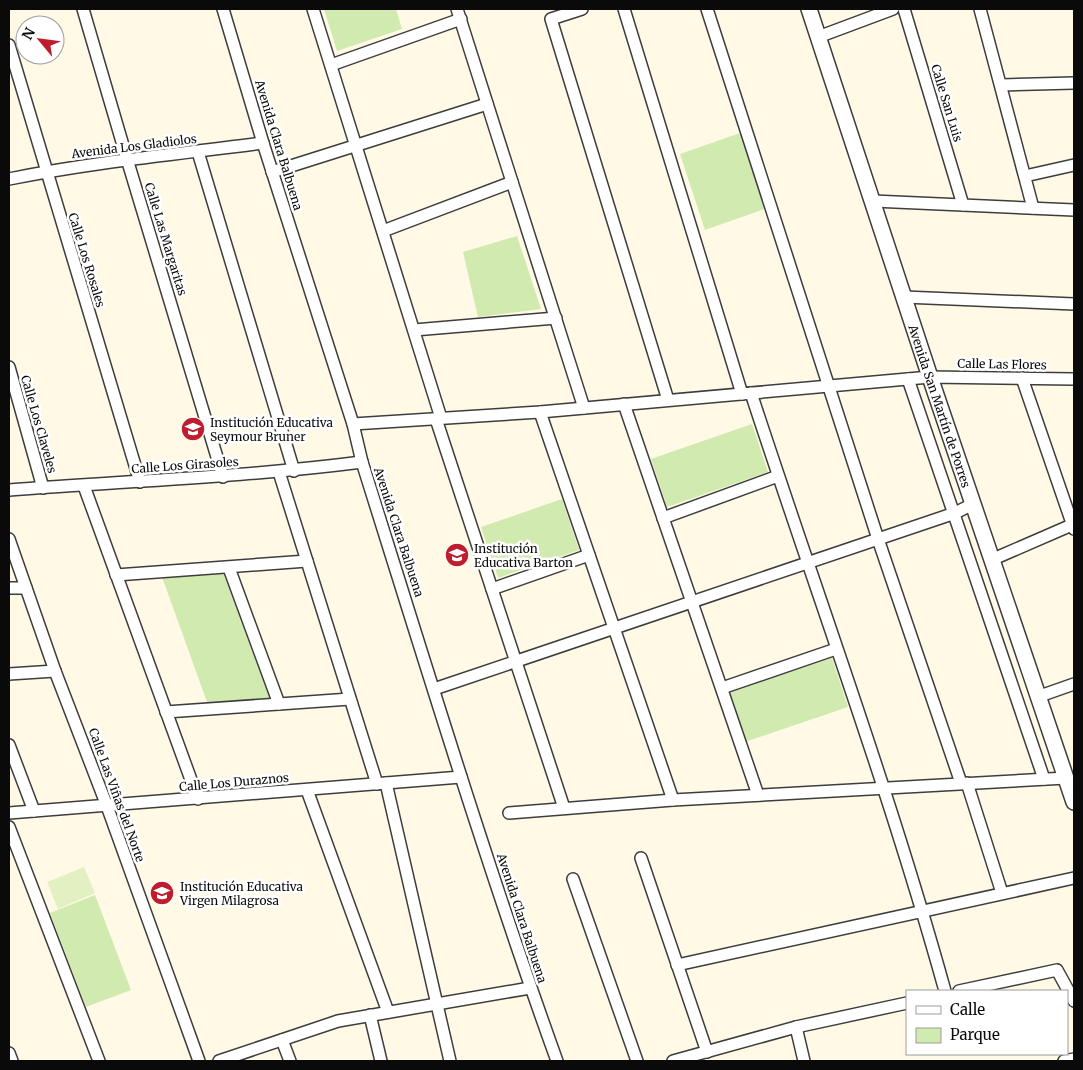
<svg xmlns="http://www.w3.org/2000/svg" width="1083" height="1070" viewBox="0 0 1083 1070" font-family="Merriweather,serif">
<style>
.park{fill:#d1eaaf}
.pitch{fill:#e3f1c2}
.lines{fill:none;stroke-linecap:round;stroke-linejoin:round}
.minor-casing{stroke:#3d3d3d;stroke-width:14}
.tertiary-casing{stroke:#3d3d3d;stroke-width:18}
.minor{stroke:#fff;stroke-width:11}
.tertiary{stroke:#fff;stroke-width:15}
.labels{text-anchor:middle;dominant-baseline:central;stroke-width:5;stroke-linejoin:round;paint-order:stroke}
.street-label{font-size:12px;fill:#0a0a0a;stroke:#fff}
.poi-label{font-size:12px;fill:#0a0a0a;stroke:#fff;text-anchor:start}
</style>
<rect width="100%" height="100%" fill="#fff9e6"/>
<g class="park">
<polygon points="324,9 396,9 402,29 337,51"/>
<polygon points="740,133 765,209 705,230 680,154"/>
<polygon points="517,236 541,309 478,317 463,252"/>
<polygon points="752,424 768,472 667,507 651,459"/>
<polygon points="562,499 579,550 498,578 481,527"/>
<polygon points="223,573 270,699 207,702 162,577"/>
<polygon points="832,658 848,707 745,742 729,693"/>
<polygon points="95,895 131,990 86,1007 50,913"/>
</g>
<polygon class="pitch" points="84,867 95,893 58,909 47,882"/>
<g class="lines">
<g class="minor-casing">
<g id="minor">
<polyline points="83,9 127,159 223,477"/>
<path d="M223 9 263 143 353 424 362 462C425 662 486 864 557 1061"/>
<polyline points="313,9 441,418"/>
<polyline points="457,9 584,408"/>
<polyline points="582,9 551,19 668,400"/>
<polyline points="624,9 742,394"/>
<polyline points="707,9 878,539 961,783"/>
<polyline points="904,9 963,205"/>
<polyline points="980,9 1033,208"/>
<polyline points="818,37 893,9"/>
<polyline points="9,45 140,482"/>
<polyline points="331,65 461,19"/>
<polyline points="1002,85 1074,83"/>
<polyline points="198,152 294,471"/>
<polyline points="272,172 487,104"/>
<polyline points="1025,176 1074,165"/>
<path d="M9 179C93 162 178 154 263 143"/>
<polyline points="873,201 1074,210"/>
<polyline points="383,231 512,182"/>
<polyline points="904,297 1074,304"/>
<polyline points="414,330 556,318"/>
<polyline points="9,367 43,488"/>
<polyline points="1022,378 1074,529"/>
<polyline points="908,379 1044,779"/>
<path d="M751 393C816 592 889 789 945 991"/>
<polyline points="624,404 758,795"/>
<polyline points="540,412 673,800"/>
<polyline points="436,419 564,808"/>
<polyline points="353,424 540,412 930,377 1074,379"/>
<polyline points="279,472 377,784"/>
<polyline points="84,486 198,799"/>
<path d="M9 490C127 481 245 477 362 462"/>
<polyline points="663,518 778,476"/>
<polyline points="9,539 55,671 107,806 199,1061"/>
<polyline points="991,560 1074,524"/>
<polyline points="229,568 279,704"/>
<polyline points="116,575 307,561"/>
<polyline points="9,588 26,588"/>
<polyline points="492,589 589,555"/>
<polyline points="9,674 55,671"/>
<polyline points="722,688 836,649"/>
<polyline points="434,689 955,513 973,504"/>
<polyline points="1037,697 1074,684"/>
<polyline points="166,712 350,699"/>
<polyline points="9,745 34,811"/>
<polyline points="386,783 450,1061"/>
<polyline points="967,783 1002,893"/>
<polyline points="307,790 388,1012"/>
<polyline points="9,813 461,777"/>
<polyline points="509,813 673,800 1066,778"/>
<polyline points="9,827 99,1061"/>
<polyline points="641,858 707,1052"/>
<polyline points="573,879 637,1061"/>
<polyline points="677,965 1074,878"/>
<polyline points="959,991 1057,970 1074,1001"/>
<polyline points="370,1015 381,1061"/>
<polyline points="796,1027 804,1061"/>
<polyline points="282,1040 290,1061"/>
<polyline points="9,1053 12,1061"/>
<polyline points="219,1061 338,1021 530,988"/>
<polyline points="673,1061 796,1027 907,1003"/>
<polyline points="1064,1061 1074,1059"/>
</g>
</g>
<g class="tertiary-casing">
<g id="tertiary">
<path id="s1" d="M809 9 930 377 1074 802"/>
</g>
</g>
<use href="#minor" class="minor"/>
<use href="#tertiary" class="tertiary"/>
</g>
<defs>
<g id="school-disc" transform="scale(1.25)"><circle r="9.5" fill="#be1d2e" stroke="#fff"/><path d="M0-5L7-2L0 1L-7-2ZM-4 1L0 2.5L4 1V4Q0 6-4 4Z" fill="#fff"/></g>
</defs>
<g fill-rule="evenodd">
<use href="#school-disc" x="193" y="429"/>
<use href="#school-disc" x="457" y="555"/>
<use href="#school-disc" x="162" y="893"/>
</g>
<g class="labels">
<g class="street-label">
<text transform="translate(947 103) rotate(73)">Calle San Luis</text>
<text transform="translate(279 145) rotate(73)">Avenida Clara Balbuena</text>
<text transform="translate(134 146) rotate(-7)">Avenida Los Gladiolos</text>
<text transform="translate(166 239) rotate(73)">Calle Las Margaritas</text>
<text transform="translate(87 260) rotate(73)">Calle Los Rosales</text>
<text transform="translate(1002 364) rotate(1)">Calle Las Flores</text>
<text stroke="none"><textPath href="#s1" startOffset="418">Avenida San Martín de Porres</textPath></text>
<text transform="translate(39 424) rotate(74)">Calle Los Claveles</text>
<text transform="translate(185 465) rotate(-4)">Calle Los Girasoles</text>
<text transform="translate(399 532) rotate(72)">Avenida Clara Balbuena</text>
<text transform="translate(234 782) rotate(-5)">Calle Los Duraznos</text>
<text transform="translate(117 795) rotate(70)">Calle Las Viñas del Norte</text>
<text transform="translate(522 918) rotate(72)">Avenida Clara Balbuena</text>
</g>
<g class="poi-label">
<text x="210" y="422">Institución Educativa<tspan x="210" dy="14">Seymour Bruner</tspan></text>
<text x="474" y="548">Institución<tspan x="474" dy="14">Educativa Barton</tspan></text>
<text x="180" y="886">Institución Educativa<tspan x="180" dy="14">Virgen Milagrosa</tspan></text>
</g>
</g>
<rect width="1083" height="1070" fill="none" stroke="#0a0a0a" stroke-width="20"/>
<rect x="906" y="990" width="162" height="65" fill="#ffffff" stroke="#9d9d9d"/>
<rect x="916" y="1006" width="25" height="8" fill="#ffffff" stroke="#9d9d9d"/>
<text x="950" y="1015" font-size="15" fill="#0a0a0a">Calle</text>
<rect x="916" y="1028" width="25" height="15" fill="#d1eaaf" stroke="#9d9d9d"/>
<text x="950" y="1040" font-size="15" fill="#0a0a0a">Parque</text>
<g transform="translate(40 40) rotate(299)"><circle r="24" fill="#ffffff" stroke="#9d9d9d"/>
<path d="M0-4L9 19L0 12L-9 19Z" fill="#be1d2e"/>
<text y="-8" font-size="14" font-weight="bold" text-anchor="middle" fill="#0a0a0a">N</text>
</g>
</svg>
